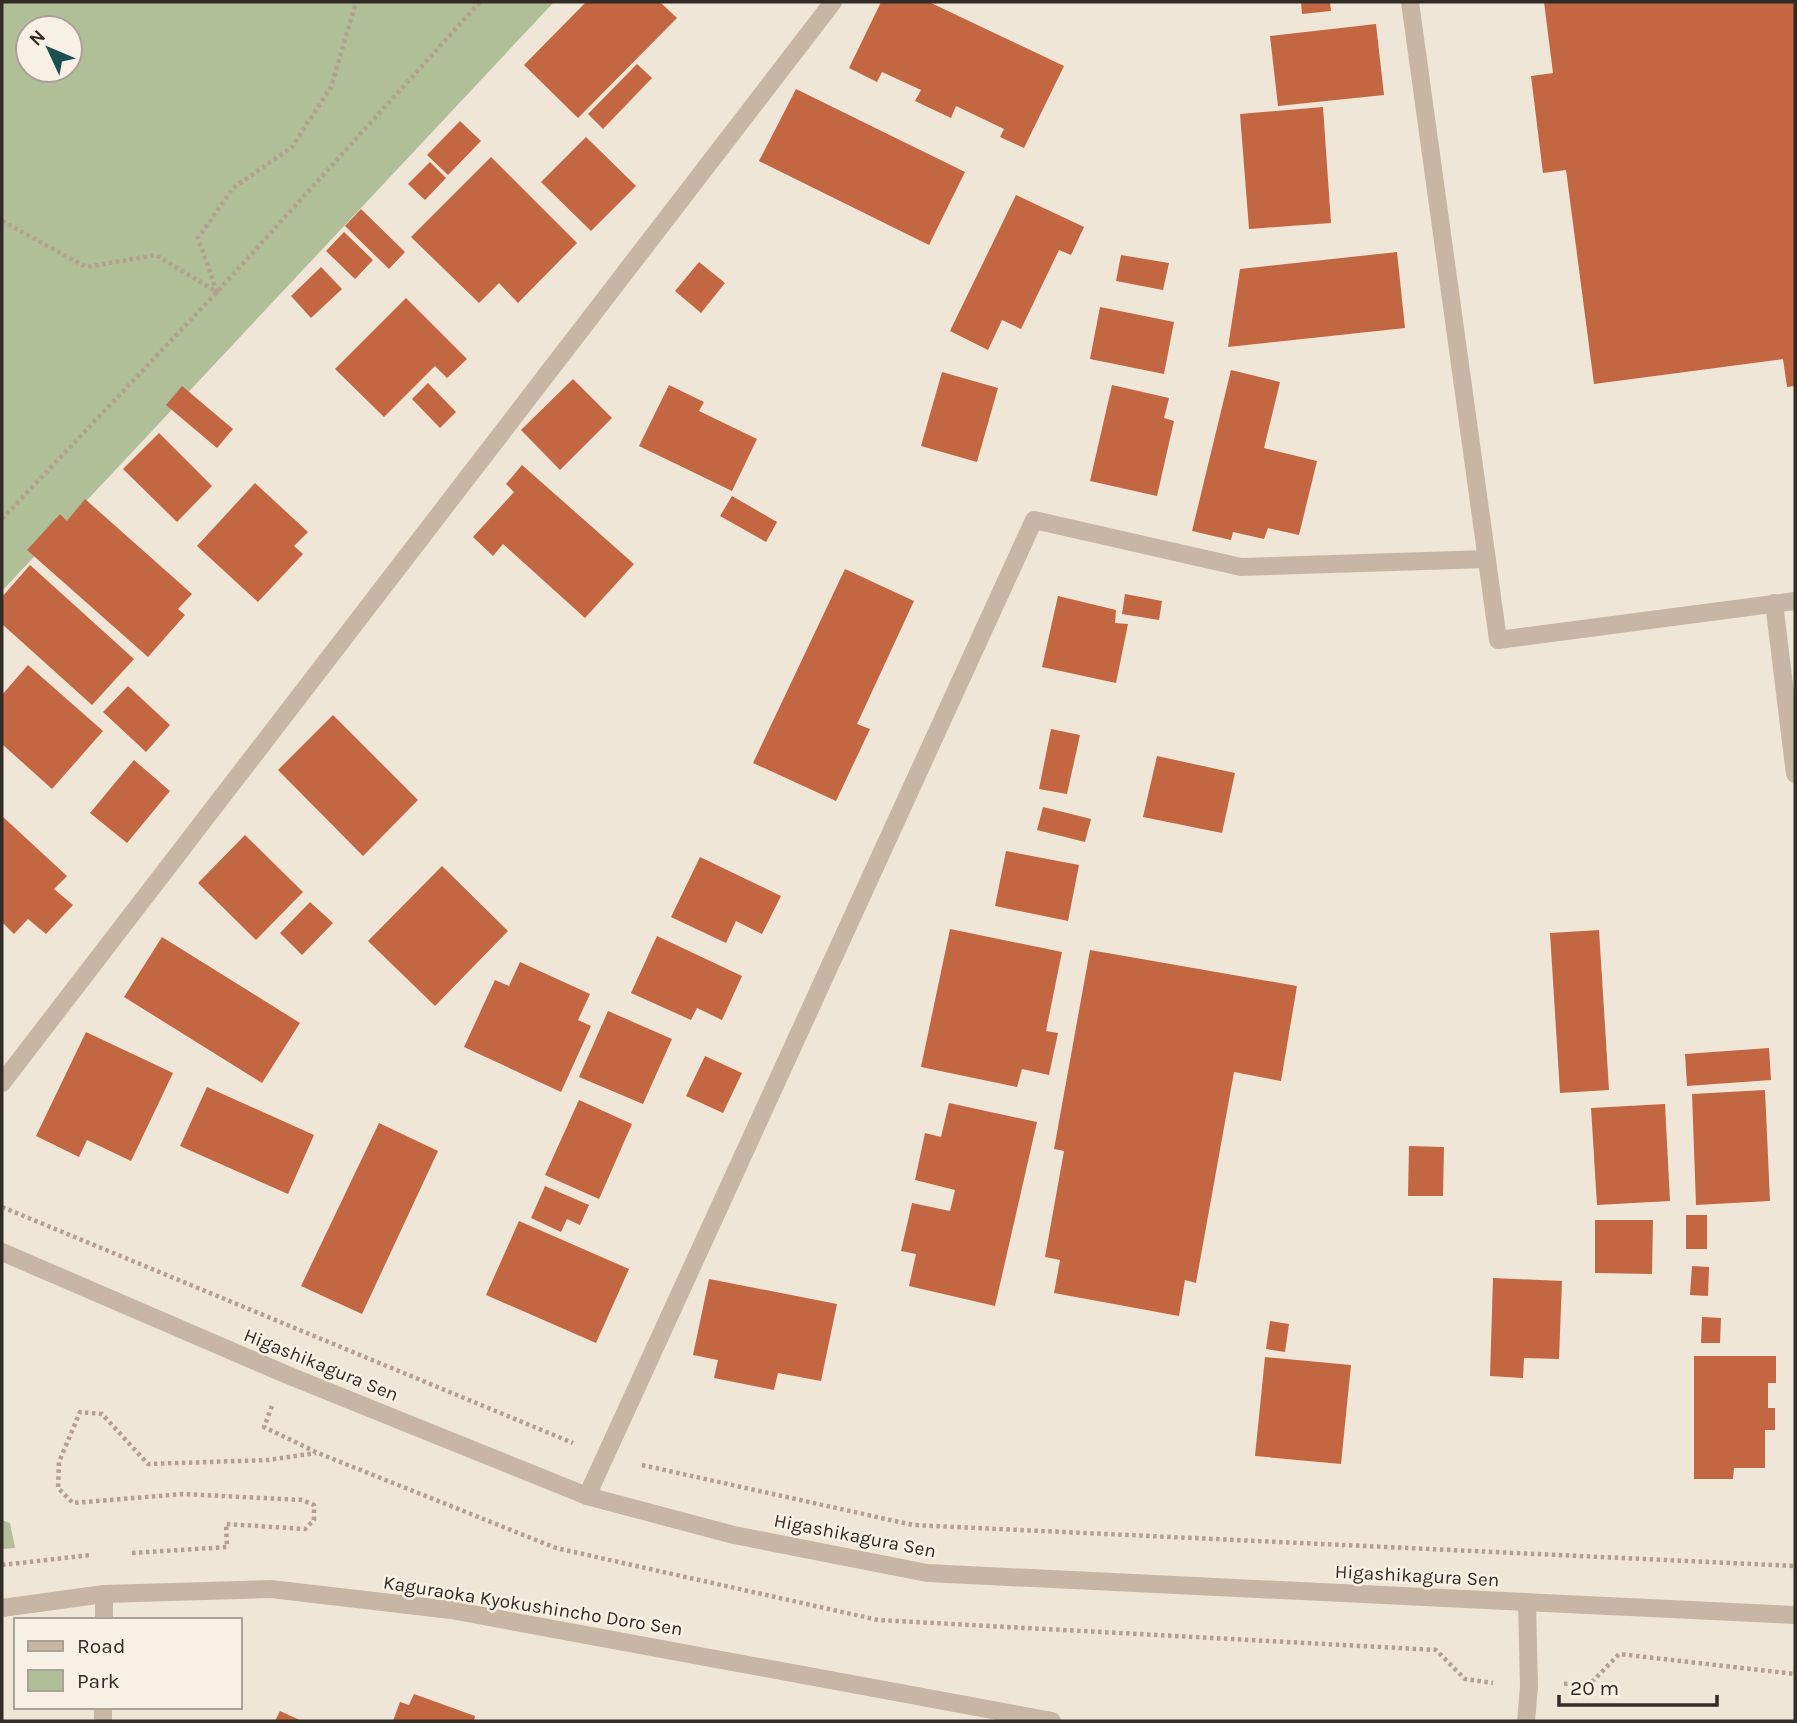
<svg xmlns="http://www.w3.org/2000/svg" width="1797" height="1723" viewBox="0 0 1797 1723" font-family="Karla,sans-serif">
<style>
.green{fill:#b0bf98;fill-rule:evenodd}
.building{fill:#c36743}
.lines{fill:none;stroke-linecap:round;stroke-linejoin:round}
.path{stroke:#b3a08f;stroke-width:4.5;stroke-dasharray:3.5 3.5;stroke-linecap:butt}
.minor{stroke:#c8b6a4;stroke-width:18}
.labels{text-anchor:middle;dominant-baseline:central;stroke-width:5;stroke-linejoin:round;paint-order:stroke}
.street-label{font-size:19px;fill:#332b26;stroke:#f8f0e4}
</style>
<rect width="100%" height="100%" fill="#f0e6d8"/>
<g class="green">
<path d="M2 2H554L2 591ZM28 28H70V70H28Z"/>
<polygon points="2,1520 10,1523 15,1548 2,1549"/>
</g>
<g class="building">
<polygon points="586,2 660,2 677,18 578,118 524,65"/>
<polygon points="881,2 929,2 1064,66 1024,148 1000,137 1004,129 956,106 951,118 915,101 921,90 882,72 877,82 849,68"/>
<polygon points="1301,2 1330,2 1331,11 1302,14"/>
<polygon points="1544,2 1795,2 1795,386 1787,387 1783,359 1594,384 1566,170 1543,173 1531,76 1553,73"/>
<polygon points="1376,24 1384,95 1278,106 1270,36"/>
<polygon points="637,64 652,78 603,129 588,114"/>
<polygon points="796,89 965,172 929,245 759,161"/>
<polygon points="1323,107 1331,223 1249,229 1240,114"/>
<polygon points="460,121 481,141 448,175 427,155"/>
<polygon points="586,137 636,186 591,231 541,182"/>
<polygon points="491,157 577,243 518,303 499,283 479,303 411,237"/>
<polygon points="430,162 446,178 425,200 408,184"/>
<polygon points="1016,195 1084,227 1071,255 1059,250 1021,329 1002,320 988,350 950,331"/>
<polygon points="361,209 405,252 389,269 345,226"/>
<polygon points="344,232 373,260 355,279 326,251"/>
<polygon points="1397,252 1405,328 1228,347 1240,269"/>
<polygon points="1121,255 1169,263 1163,290 1116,281"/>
<polygon points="699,262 725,283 701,313 675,291"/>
<polygon points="321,267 342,289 311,318 291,296"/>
<polygon points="406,298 467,359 447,378 435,366 384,417 335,369"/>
<polygon points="1100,307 1174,322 1164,374 1090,359"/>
<polygon points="1231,370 1280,382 1264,448 1317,461 1299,535 1268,528 1264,539 1233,532 1231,540 1192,531"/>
<polygon points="942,372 998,388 977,462 921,446"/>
<polygon points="573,379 612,418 560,470 521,430"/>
<polygon points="428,383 456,412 440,428 412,399"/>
<polygon points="669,385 704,402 699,411 757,439 732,491 639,446"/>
<polygon points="1112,385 1169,398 1164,418 1174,421 1157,496 1090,481"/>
<polygon points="182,386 233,429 217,448 166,405"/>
<polygon points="159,433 212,486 177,522 123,469"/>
<polygon points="522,465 634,564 585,618 503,544 493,556 473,537 514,492 506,484"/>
<polygon points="255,483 308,532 294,546 303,554 258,602 197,546"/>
<polygon points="732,496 777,522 766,542 720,516"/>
<polygon points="85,499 192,594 178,609 185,615 148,657 27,550 60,514 67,521"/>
<polygon points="30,565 134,659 92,705 2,624 2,597"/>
<polygon points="845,569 914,601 857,724 870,729 836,801 753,763"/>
<polygon points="1125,594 1162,601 1159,620 1122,614"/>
<polygon points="1058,596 1116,610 1115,623 1128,624 1116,683 1042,667"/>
<polygon points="28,665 103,731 52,789 2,744 2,695"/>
<polygon points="128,686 170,725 146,752 103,712"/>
<polygon points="333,715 418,800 363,856 278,770"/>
<polygon points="1051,729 1080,735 1067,794 1039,789"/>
<polygon points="1157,756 1235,773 1222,833 1143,817"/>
<polygon points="134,760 170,791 127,843 90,813"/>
<polygon points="1043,807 1091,819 1085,842 1037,830"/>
<polygon points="2,816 67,876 54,889 73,905 46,934 28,919 14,934 2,922"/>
<polygon points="245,835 303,892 256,940 198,883"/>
<polygon points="1006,851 1079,865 1068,921 995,906"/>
<polygon points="700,857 781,896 762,934 736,921 726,943 671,917"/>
<polygon points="442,866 508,931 435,1006 368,941"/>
<polygon points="310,902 333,923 302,955 280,933"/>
<polygon points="950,929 1062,952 1046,1031 1058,1033 1049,1075 1022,1069 1017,1087 921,1067"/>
<polygon points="1599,930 1609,1090 1560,1093 1550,933"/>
<polygon points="657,936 742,976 722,1020 697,1008 691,1020 631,993"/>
<polygon points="162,937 300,1023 262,1083 124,997"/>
<polygon points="1090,950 1297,986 1281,1081 1234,1072 1196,1283 1185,1280 1179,1316 1054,1293 1060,1260 1045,1257 1064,1151 1054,1149"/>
<polygon points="520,962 590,994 578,1020 591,1026 561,1092 464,1047 495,980 509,986"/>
<polygon points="608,1011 672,1039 643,1104 579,1077"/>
<polygon points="86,1032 173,1073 131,1161 87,1140 79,1157 36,1136"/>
<polygon points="1769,1048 1771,1080 1687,1086 1685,1054"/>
<polygon points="705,1056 742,1073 723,1113 686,1096"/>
<polygon points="207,1087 314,1135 288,1194 180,1146"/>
<polygon points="1765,1090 1770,1201 1696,1205 1692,1094"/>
<polygon points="579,1100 632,1124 599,1199 545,1175"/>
<polygon points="949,1103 1037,1122 995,1306 909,1286 916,1254 901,1251 912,1203 950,1211 955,1190 915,1180 925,1133 941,1137"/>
<polygon points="1665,1104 1670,1201 1597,1205 1591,1108"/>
<polygon points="379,1123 438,1151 362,1314 301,1286"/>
<polygon points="1409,1146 1444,1147 1443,1196 1408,1196"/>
<polygon points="545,1186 589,1205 580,1225 567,1219 561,1232 531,1218"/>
<rect x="1686" y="1215" width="21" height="34"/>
<polygon points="1595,1220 1653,1220 1652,1274 1595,1273"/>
<polygon points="519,1221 629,1269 596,1343 486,1295"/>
<polygon points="1692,1266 1709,1267 1708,1296 1690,1295"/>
<polygon points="1493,1278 1562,1281 1559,1359 1524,1358 1523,1378 1490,1376"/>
<polygon points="709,1279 837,1304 821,1381 778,1373 774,1390 714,1378 718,1360 693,1355"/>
<polygon points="1702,1317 1721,1318 1720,1343 1701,1343"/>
<polygon points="1270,1321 1289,1324 1285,1352 1266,1349"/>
<polygon points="1694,1356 1776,1356 1776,1383 1768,1383 1768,1408 1775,1408 1775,1430 1765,1430 1765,1468 1734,1468 1733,1479 1694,1479"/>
<polygon points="1265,1357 1351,1365 1341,1464 1255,1456"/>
<polygon points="414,1694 475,1716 474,1721 393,1721 400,1702 409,1705"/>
<polygon points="280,1711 302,1721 275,1721"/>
</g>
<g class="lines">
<g class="path">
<polyline points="2,221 86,267 156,255 217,292 198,238 233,188 292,147 331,87 356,2"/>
<polyline points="2,519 217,292 480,2"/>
<polyline points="2,1207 573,1443"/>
<polyline points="272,1406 264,1427 318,1453 556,1548 878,1620 1436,1650 1465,1679 1493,1683"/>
<polyline points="642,1465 913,1525 1795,1566"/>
<polyline points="132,1553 227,1547 226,1524 305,1529 314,1520 314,1505 302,1500 183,1494 73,1503 58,1488 59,1462 80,1412 102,1414 148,1464 268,1460 316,1453"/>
<polyline points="2,1565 91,1555"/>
<polyline points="1564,1684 1592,1682 1619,1654 1795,1674"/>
</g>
<g class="minor">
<polyline points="1410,2 1498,640 1795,601"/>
<polyline points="1774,603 1795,774"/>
<polyline points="2,1083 833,2"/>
<polyline points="2,1252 285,1374 587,1496 734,1535 927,1573 1795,1615"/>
<polyline points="587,1496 1034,520 1241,567 1487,559"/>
<polyline points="2,1608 104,1594 271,1589 451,1610 1052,1721"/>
<polyline points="104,1620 104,1594"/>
<polyline points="103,1721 103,1707"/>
<polyline points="1526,1721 1529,1687 1527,1602"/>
</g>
</g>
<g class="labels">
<g class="street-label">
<text transform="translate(321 1365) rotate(22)">Higashikagura Sen</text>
<text transform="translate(855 1536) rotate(11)">Higashikagura Sen</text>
<text transform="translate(1417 1576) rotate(3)">Higashikagura Sen</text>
<text transform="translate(533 1606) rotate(9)">Kaguraoka Kyokushincho Doro Sen</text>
</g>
</g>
<rect width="1797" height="1723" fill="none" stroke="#332b26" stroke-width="7"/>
<rect x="14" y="1618" width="228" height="91" fill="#f8f0e4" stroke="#a9a198" stroke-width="2"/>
<rect x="28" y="1641" width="35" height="10" fill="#c8b6a4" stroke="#a9a198" stroke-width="2"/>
<text x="77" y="1653" font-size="21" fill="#332b26">Road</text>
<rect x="28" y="1670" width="35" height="21" fill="#b0bf98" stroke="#a9a198" stroke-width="2"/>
<text x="77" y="1688" font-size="21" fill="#332b26">Park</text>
<g transform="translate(49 49) rotate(314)"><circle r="33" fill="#f8f0e4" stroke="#a9a198" stroke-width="2"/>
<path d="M0-5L12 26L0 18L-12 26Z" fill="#1c4e54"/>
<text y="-10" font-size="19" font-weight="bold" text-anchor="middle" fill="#332b26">N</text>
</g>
<path d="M1559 1695v10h158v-10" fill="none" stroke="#332b26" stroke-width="3.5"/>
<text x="1570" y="1695" font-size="21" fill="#332b26" stroke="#f8f0e4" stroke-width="5" paint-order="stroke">20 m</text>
</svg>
